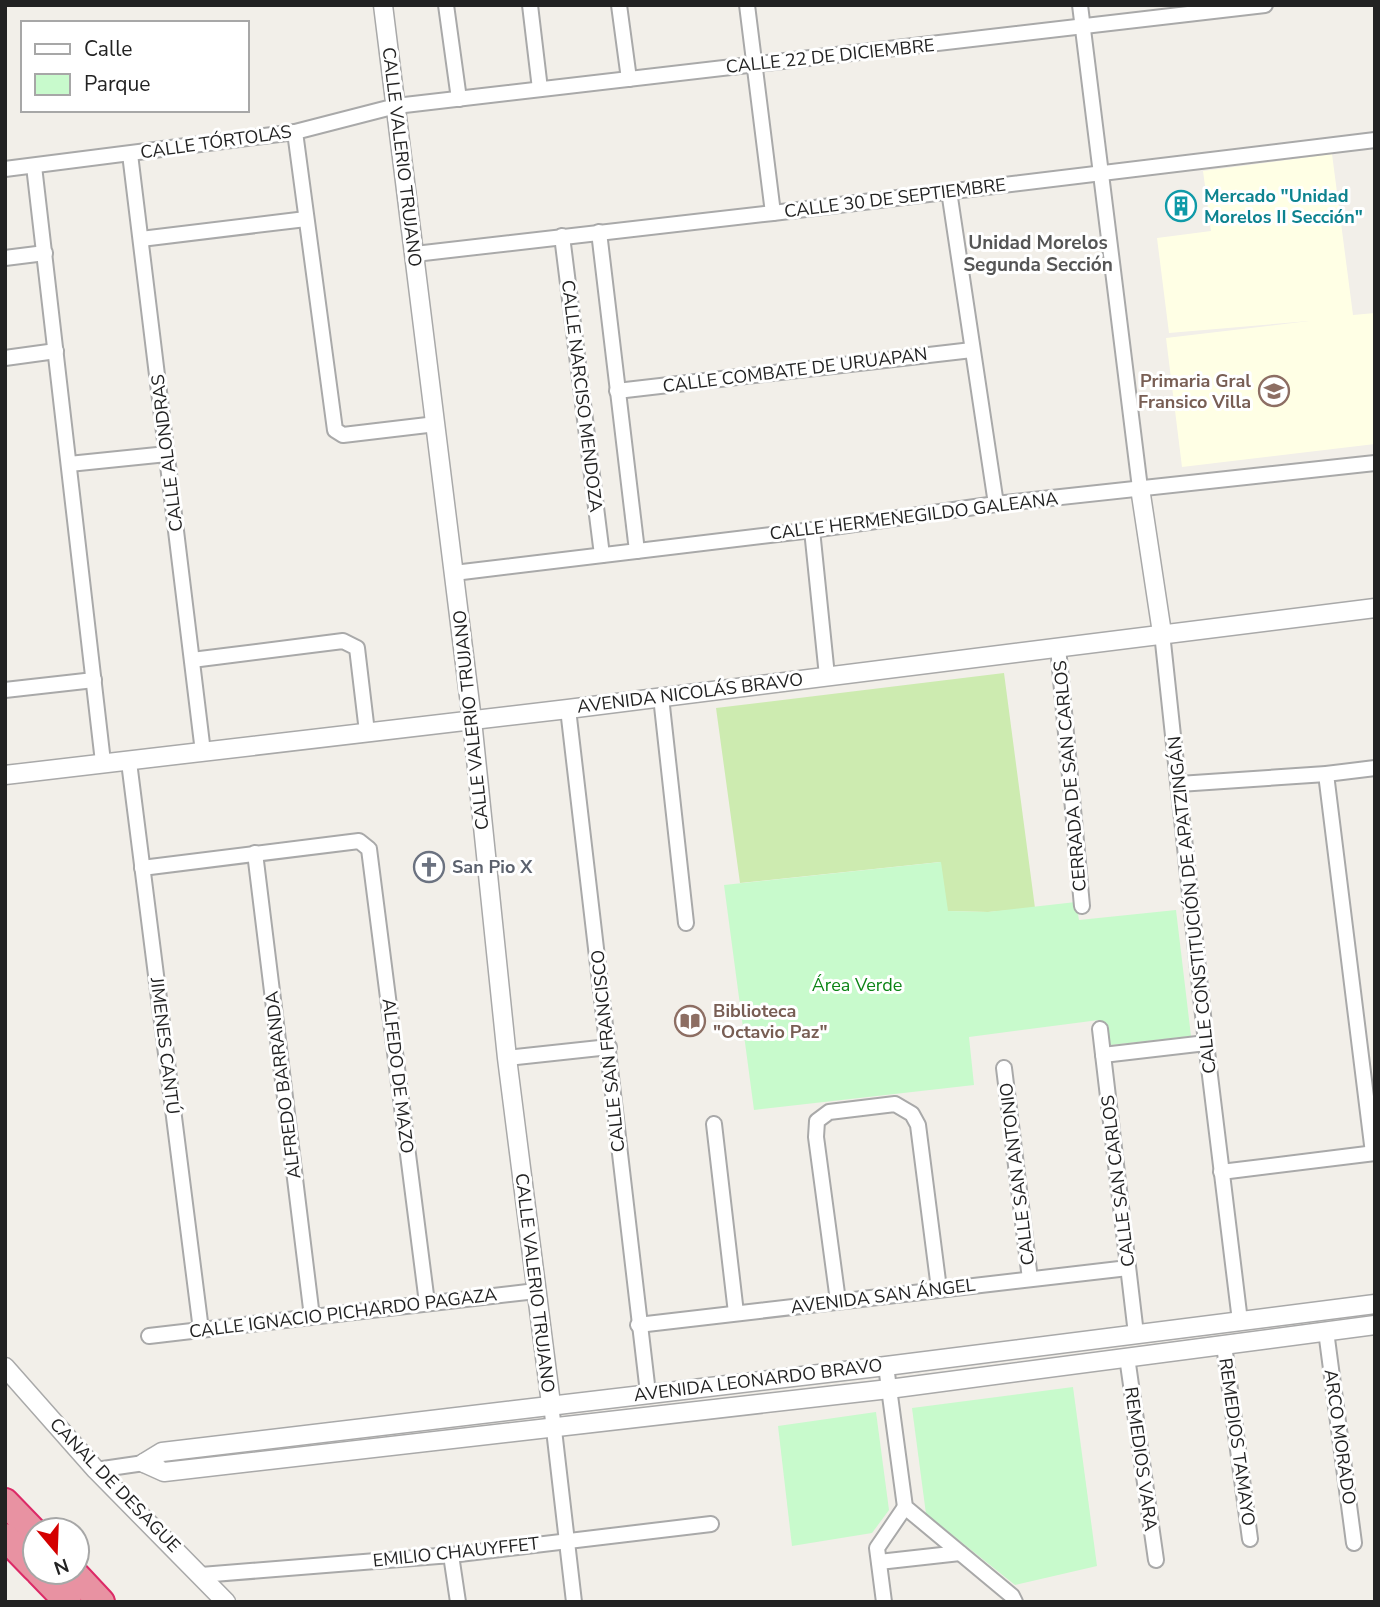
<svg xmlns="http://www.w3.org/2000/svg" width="1380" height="1607" viewBox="0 0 1380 1607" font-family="'Nunito Sans',sans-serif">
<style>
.education{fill:#ffffe5}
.grass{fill:#cdebb0}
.park{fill:#c8facc}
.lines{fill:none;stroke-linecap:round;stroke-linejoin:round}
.minor-casing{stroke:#a9a9a9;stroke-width:18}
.tertiary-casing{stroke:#a9a9a9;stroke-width:21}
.motorway-casing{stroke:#dc2a67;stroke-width:30}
.minor{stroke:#fff;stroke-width:14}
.tertiary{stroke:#fff;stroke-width:18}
.motorway{stroke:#e892a2;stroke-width:26}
.labels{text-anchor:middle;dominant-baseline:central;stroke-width:6;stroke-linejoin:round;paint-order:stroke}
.street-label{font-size:18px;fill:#222;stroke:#fff}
.culture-label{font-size:18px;font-weight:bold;fill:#0d838f;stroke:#fff;text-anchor:start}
.education-label{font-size:18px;font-weight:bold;fill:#785e54;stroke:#fff;text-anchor:end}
.worship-label{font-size:18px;font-weight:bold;fill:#5b616d;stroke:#fff;text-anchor:start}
.park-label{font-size:18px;fill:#0c8416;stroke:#fff}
.neighbourhood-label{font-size:19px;font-weight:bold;fill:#555;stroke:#fff}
</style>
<rect width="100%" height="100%" fill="#f2efe9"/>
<polygon class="education" points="1332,154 1353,315 1375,313 1375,444 1182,467 1166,338 1309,321 1169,333 1157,238 1211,231 1203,171"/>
<polygon class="grass" points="1004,673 1035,908 988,912 947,911 940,862 740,883 716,708"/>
<g class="park">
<polygon points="941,862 948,911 988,912 1076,902 1079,920 1176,910 1191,1036 1102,1046 1099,1020 969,1037 974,1085 754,1110 724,885"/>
<polygon points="1073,1387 1097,1566 1015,1585 926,1514 912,1408"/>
<polygon points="876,1412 889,1510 872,1533 792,1546 778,1426"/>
</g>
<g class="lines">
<g class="minor-casing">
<g id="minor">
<polyline points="446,5 459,99"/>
<polyline points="530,5 540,89"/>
<polyline points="619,5 629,79"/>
<polyline points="747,5 773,213"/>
<polyline points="1080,5 1140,488"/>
<polyline points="295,132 335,430 343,435 436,424"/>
<polyline points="130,154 203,752"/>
<polyline points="34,166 103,762"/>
<polyline points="5,169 295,132 396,106 1265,5"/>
<polyline points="949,191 996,504"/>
<polyline points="599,232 637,551"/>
<polyline points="562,236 602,555"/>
<polyline points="141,239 306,219"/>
<polyline points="415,254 773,213 1375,140"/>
<polyline points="5,258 45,253"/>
<polyline points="5,358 56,351"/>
<polyline points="617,391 972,350"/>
<polyline points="69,464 167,454"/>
<polyline points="812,530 827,676"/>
<polyline points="454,573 812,530 996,504 1375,463"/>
<polyline points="1162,633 1206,1043 1240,1321"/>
<polyline points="1058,647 1082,906"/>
<polyline points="192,660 343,641 357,648 367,732"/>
<polyline points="5,690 94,680"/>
<polyline points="661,697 686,923"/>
<polyline points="568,709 648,1393"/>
<polyline points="129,762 201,1330"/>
<polyline points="1326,774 1373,1153"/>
<polyline points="1179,784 1326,774 1375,768"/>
<polyline points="255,853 312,1317"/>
<polyline points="142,868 359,841 369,849 427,1303"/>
<polyline points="1100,1029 1136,1334"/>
<polyline points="1103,1055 1206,1043"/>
<polyline points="507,1058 609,1047"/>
<polyline points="1004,1068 1030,1279"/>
<polyline points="714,1124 736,1313"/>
<polyline points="1221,1172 1375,1153"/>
<polyline points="838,1301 816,1137 817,1121 829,1112 895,1104 912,1114 918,1125 939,1289"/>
<polyline points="638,1325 1128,1268"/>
<polyline points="1326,1331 1354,1543"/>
<polyline points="149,1336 536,1291"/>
<polyline points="1224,1345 1250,1539"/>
<polyline points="1127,1357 1156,1560"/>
<polyline points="886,1366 905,1507 1012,1596 1015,1602"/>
<polyline points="551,1404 574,1602"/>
<polyline points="96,1470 144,1463"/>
<polyline points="451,1555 458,1602"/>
<polyline points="879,1562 960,1553"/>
<polyline points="201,1575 451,1555 711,1524"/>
<polyline points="884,1602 877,1548 905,1507"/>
</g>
</g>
<g class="tertiary-casing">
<g id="tertiary">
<polyline points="383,5 472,720 507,1058 551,1404"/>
<polyline points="1140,488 1162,633"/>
<polyline points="5,775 568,709 1375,608"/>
<polyline points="5,1367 96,1470 226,1602"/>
<polyline points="144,1463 162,1452 886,1366 1375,1304"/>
<polyline points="144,1463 164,1472 889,1389 1375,1325"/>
</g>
</g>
<g class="motorway-casing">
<g id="motorway">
<polyline points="5,1502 35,1533"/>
<polyline points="5,1537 35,1568"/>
<polyline points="39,1572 68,1602"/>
<polyline points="73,1572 101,1602"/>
</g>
</g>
<use href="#minor" class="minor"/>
<use href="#tertiary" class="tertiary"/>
<use href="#motorway" class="motorway"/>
</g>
<defs>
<g id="building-ring" transform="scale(1.575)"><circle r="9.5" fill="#fff" stroke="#0f9aa8" stroke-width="1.5"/><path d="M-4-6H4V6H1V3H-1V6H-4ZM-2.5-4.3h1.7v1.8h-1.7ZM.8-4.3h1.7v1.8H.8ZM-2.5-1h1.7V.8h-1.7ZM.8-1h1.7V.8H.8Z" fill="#0f9aa8"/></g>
<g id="school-ring" transform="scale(1.575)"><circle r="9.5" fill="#fff" stroke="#8d6e63" stroke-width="1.5"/><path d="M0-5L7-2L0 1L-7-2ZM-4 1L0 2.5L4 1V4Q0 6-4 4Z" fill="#8d6e63"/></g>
<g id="church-ring" transform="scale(1.575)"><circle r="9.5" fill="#fff" stroke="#6b7280" stroke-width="1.5"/><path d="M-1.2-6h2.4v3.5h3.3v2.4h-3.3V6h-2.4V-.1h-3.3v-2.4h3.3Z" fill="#6b7280"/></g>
<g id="library-ring" transform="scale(1.575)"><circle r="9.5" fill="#fff" stroke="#8d6e63" stroke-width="1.5"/><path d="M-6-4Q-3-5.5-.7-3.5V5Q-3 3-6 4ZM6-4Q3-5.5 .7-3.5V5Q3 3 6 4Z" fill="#8d6e63"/></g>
</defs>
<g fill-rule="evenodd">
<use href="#building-ring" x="1181" y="206"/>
<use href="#school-ring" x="1274" y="391"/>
<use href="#church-ring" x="429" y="867"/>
<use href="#library-ring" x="690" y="1021"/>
</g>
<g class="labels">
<g class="street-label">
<text transform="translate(830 56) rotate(-6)">CALLE 22 DE DICIEMBRE</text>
<text transform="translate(216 142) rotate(-8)">CALLE TÓRTOLAS</text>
<text transform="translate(402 157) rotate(83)">CALLE VALERIO TRUJANO</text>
<text transform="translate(895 198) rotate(-7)">CALLE 30 DE SEPTIEMBRE</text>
<text transform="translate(795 370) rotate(-7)">CALLE COMBATE DE URUAPAN</text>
<text transform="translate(582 396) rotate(83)">CALLE NARCISO MENDOZA</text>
<text transform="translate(167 453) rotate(-97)">CALLE ALONDRAS</text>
<text transform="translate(914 516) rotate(-7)">CALLE HERMENEGILDO GALEANA</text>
<text transform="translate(690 693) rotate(-7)">AVENIDA NICOLÁS BRAVO</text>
<text transform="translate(471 720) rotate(-96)">CALLE VALERIO TRUJANO</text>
<text transform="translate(1070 776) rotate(-95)">CERRADA DE SAN CARLOS</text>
<text transform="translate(1192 905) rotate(-96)">CALLE CONSTITUCIÓN DE APATZINGÁN</text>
<text transform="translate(165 1046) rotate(83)">JIMENES CANTÚ</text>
<text transform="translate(608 1051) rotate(-96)">CALLE SAN FRANCISCO</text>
<text transform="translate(398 1076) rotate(83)">ALFEDO DE MAZO</text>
<text transform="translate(283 1085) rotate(-97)">ALFREDO BARRANDA</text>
<text transform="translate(1017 1174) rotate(-97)">CALLE SAN ANTONIO</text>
<text transform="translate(1118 1181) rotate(-97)">CALLE SAN CARLOS</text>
<text transform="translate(535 1283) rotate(83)">CALLE VALERIO TRUJANO</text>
<text transform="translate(883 1296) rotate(-7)">AVENIDA SAN ÁNGEL</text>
<text transform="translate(343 1313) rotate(-7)">CALLE IGNACIO PICHARDO PAGAZA</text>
<text transform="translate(758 1380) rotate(-7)">AVENIDA LEONARDO BRAVO</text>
<text transform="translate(1340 1437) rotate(82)">ARCO MORADO</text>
<text transform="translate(1237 1442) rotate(82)">REMEDIOS TAMAYO</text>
<text transform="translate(1141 1459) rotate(82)">REMEDIOS VARA</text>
<text transform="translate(115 1485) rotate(46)">CANAL DE DESAGUE</text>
<text transform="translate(456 1552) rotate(-6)">EMILIO CHAUYFFET</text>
</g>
<g class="culture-label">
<text x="1204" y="196">Mercado "Unidad<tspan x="1204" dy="21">Morelos II Sección"</tspan></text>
</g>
<g class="education-label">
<text x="1251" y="381">Primaria Gral<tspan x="1251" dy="21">Fransico Villa</tspan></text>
<text x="713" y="1011" text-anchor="start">Biblioteca<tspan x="713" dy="21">"Octavio Paz"</tspan></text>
</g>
<g class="worship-label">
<text x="452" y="867">San Pio X</text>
</g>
<g class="park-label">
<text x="857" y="985">Área Verde</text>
</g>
<g class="neighbourhood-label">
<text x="1038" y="243">Unidad Morelos<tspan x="1038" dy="22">Segunda Sección</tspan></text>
</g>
</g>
<rect width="1380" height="1607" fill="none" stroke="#222222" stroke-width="14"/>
<rect x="21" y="21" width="228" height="91" fill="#ffffff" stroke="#a7a7a7" stroke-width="2"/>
<rect x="35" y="44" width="35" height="10" fill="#ffffff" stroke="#a7a7a7" stroke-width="2"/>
<text x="84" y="56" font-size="21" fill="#222222">Calle</text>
<rect x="35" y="74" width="35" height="21" fill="#c8facc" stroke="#a7a7a7" stroke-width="2"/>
<text x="84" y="91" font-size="21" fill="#222222">Parque</text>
<g transform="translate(56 1551) rotate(161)"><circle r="33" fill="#ffffff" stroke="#a7a7a7" stroke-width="2"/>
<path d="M0-5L12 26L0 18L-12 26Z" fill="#d40000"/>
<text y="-10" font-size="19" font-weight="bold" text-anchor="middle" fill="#222222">N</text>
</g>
</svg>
